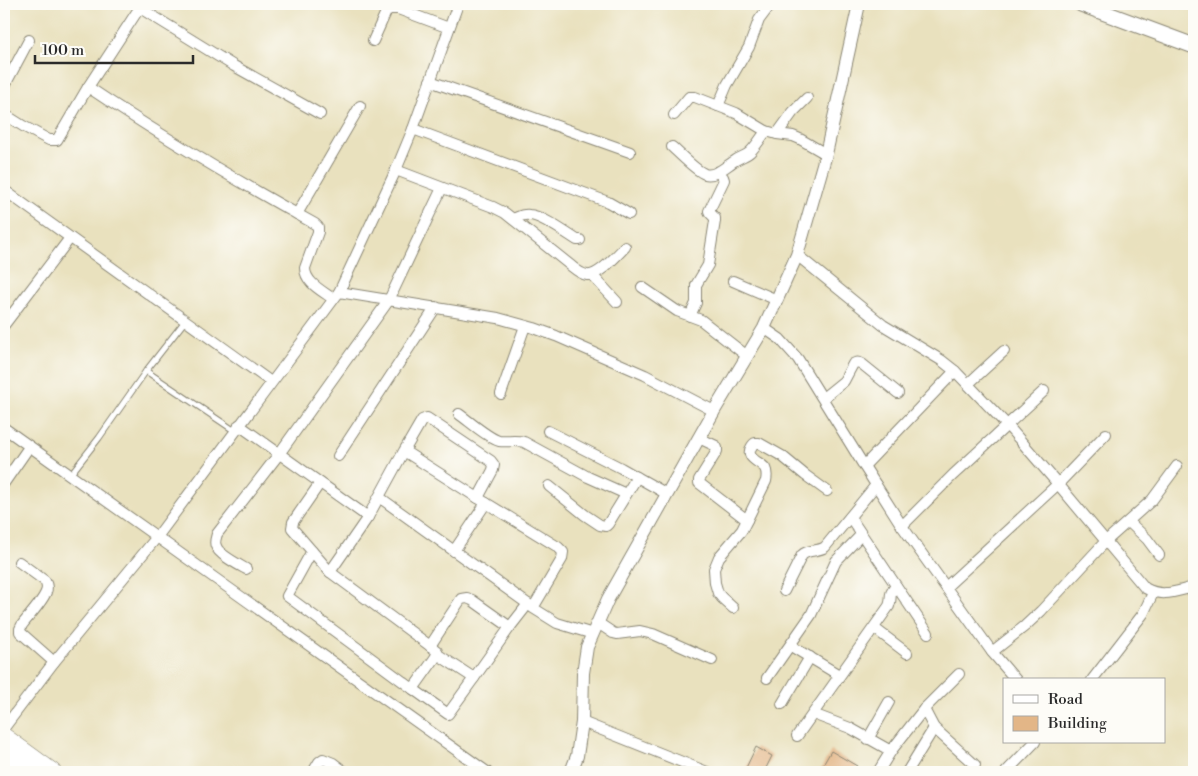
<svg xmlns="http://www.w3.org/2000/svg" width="1198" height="776" viewBox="0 0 1198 776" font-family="'Libre Bodoni',serif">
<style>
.building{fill:#e3b687}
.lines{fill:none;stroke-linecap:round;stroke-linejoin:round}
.service-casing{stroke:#8a8674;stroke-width:7}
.minor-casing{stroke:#8a8674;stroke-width:12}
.tertiary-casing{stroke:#8a8674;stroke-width:14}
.secondary-casing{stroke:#8a8674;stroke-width:17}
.trunk-casing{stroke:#8a8674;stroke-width:19}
.service{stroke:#fff;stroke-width:5}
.minor{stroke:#fff;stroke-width:10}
.tertiary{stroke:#fff;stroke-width:12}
.secondary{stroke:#fff;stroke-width:15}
.trunk{stroke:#fff;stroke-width:18}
</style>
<rect width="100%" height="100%" fill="#fdfcf7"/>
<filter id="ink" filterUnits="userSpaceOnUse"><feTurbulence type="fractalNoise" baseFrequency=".02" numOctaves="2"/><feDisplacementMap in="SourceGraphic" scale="10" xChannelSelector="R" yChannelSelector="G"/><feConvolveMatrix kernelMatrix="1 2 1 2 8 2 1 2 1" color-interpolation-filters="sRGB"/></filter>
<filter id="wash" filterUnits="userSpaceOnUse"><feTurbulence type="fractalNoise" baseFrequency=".0096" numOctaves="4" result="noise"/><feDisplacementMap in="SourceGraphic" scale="20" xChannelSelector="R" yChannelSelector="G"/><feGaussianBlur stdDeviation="1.12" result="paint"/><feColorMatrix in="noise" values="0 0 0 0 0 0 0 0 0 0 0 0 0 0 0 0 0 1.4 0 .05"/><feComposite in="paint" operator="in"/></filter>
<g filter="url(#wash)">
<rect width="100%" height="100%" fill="#e9e1be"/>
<g id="blocks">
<g class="building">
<polygon points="756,747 772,756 764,772 744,772"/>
<polygon points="831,751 857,766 854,772 819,772"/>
</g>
</g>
</g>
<g filter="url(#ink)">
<use href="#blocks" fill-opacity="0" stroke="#8a8674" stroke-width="1"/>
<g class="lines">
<g class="service-casing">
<g id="service">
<polyline points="146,371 235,431"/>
<polyline points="70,475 99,438 146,371 185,321"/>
</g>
</g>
<g class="minor-casing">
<g id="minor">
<polyline points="140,8 234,66 320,114"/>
<polyline points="373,41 386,12 389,9 398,9 449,28"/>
<polyline points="430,81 630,152"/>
<polyline points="4,87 29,40"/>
<path d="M88 87C161 136 237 181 315 224L318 227V232L305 268C305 283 323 291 333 299"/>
<polyline points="718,106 727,85 749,47 759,20 771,4"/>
<polyline points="4,114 23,126 49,140 57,140 88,87 142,4"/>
<polyline points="674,115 689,97 695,97 736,113 766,131 777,134 793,136 800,139 826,154"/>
<polyline points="413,129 608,202 629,214"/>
<polyline points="777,134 793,112 807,98"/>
<path d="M672 147C680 154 696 171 705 174 716 177 727 165 736 160 740 157 746 156 750 152 756 146 761 138 766 131"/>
<path d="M396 170 493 207 505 213 570 265C575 269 580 274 587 275 598 277 617 255 625 247"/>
<polyline points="4,190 271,382"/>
<polyline points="297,214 360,106"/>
<path d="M513 219C518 217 523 214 529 215 541 215 566 233 577 240H580"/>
<path d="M797 255 883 325 941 360 955 371 1007 425 1058 484 1145 588C1163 598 1176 591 1194 587"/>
<polyline points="592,275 617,302"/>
<polyline points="733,281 777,300"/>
<polyline points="642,287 677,311 701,320 747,356"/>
<polyline points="339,292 498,318 534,328 556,336 645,375 714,411"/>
<polyline points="690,316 696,303 696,285 708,265 715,221 715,218 710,213 709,211 724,180 723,177 717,172"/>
<polyline points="4,325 70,238"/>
<polyline points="764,328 780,339 798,359 864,466 902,526 992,652 1016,680"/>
<polyline points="968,384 1004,351"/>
<polyline points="501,394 525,326"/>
<path d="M823 398 844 381 853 364C856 362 859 362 862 364L898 393"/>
<path d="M459 414C469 421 488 438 499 441 507 442 516 440 524 442L588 477 626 494"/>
<polyline points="239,425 368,517 330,572 437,651 437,654 435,658 413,689 287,596 312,551"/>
<polyline points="4,428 487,772"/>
<polyline points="548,431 621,468 667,494"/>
<polyline points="699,438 716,446 717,448 717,451 699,480 699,483 747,520"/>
<polyline points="338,456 436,307"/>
<polyline points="864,466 955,371"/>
<polyline points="4,483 29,447"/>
<polyline points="320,483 293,522 292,528 330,572"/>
<polyline points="549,486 585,515 600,525 606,526 608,524 637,477"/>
<polyline points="379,497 528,604"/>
<polyline points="478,498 558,547 563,552 562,559 533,608 557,623 593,634"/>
<polyline points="368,517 404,451 478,498 493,470 494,465 491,461 427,418 422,420 404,451"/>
<polyline points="850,517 928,633"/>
<polyline points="1129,522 1147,539 1159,555"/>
<polyline points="902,526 953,475 1044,391"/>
<polyline points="454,551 486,503"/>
<path d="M19 562 45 581C47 585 48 588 46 592 43 601 28 617 22 625L20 629V632L54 662"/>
<path d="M246 569C239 565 218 554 216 546 214 542 216 538 217 534L279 454 389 300 442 188"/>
<polyline points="946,587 1058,484 1106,434"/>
<path d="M784 591 802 555C808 549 818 552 825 547L876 485"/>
<path d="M733 608 722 598 718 593 715 583 714 569 719 557 742 530 766 481C767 476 767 472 765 468 759 461 744 458 752 446 755 442 755 443 759 443L782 456 805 475 827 491"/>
<polyline points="598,623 613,633 617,634 640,631 653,634 712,660"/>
<polyline points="510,627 528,604 532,607"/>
<polyline points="874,628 907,653"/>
<polyline points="430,646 461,599 467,598 472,600 510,627 474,678 437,654"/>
<polyline points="791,646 839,675"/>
<polyline points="992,652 1025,626 1041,611 1106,541 1152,500 1177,466"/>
<polyline points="767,678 811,615 836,561 861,535"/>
<polyline points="1092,680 1143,614 1153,593"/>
<polyline points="413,689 448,714 474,678"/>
<polyline points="782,704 810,657"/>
<polyline points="924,709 934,728 975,765"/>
<polyline points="813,714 850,728 891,751"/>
<polyline points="582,722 707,772"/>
<polyline points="4,728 54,662 157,537 339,292 396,170 413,129 458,4"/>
<path d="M797 736 889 606C893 596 887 596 896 586"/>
<polyline points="868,739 889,702"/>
<polyline points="313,772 319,762 323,759 333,763 345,772"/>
<polyline points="878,772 891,751 924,709 959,674"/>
<polyline points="907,772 934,728"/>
<polyline points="1006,772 1035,742"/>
</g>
</g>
<g class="tertiary-casing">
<polyline id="tertiary" points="571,772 577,756 582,722 583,673 587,647 608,599 714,411 764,328 797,255 826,154 859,4"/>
</g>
<g class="secondary-casing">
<polyline id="secondary" points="1081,4 1194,46"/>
</g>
<g class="trunk-casing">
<g id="trunk">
<polyline points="4,737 52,772"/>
<polyline points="4,754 28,772"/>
</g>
</g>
<use href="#service" class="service"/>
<use href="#minor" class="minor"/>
<use href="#tertiary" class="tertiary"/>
<use href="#secondary" class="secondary"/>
<use href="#trunk" class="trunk"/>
</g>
</g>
<rect width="1198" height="776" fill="none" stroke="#fdfcf7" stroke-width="20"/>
<rect x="1003" y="678" width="162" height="65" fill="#fdfcf7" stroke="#a9a8a5"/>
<rect x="1013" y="695" width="25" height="8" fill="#ffffff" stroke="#a9a8a5"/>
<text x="1048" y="704" font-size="15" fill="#2b2b2b">Road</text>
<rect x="1013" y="716" width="25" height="15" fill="#e3b687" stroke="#a9a8a5"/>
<text x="1048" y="728" font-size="15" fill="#2b2b2b">Building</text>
<path d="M35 55v8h158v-8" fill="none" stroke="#2b2b2b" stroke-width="2.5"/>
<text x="42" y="55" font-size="15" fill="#2b2b2b" stroke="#fdfcf7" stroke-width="4" paint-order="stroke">100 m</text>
</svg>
